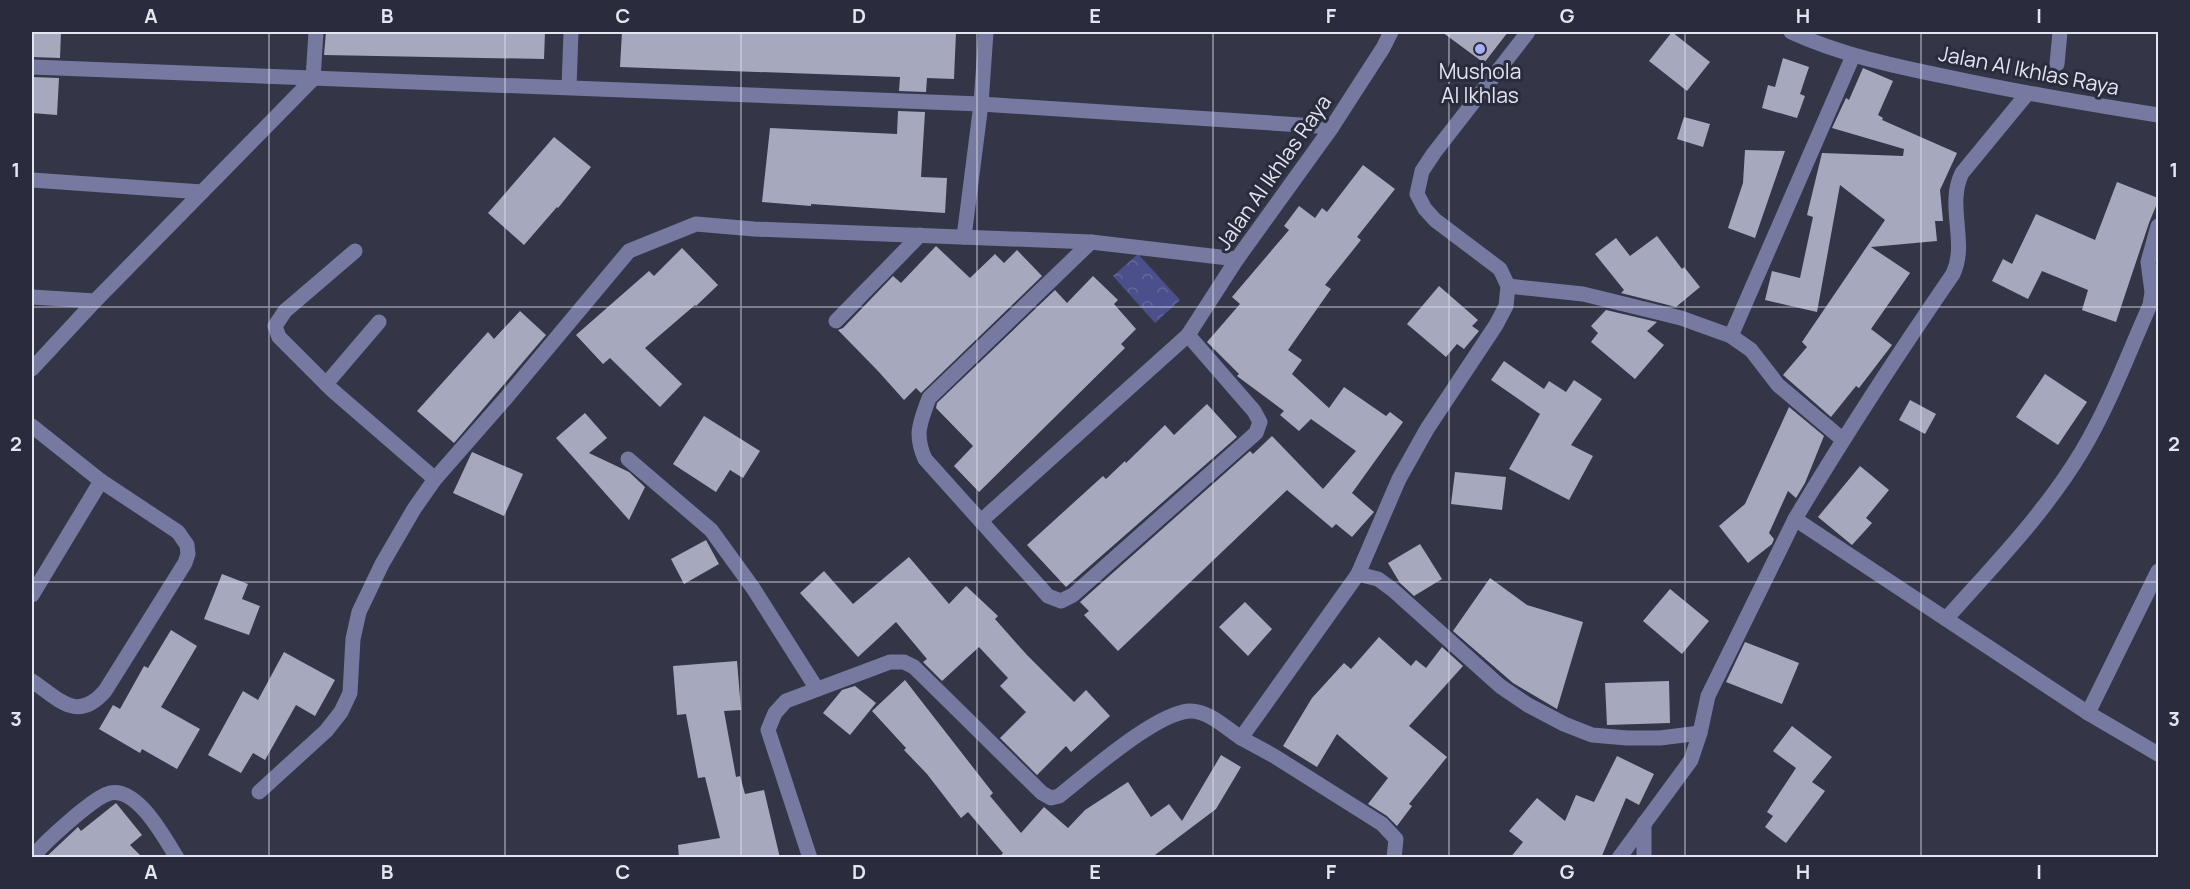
<svg xmlns="http://www.w3.org/2000/svg" width="2190" height="889" viewBox="0 0 2190 889" font-family="Manrope,sans-serif">
<style>
.park{fill:url(#park-crowns)}
.building{fill:#a6a9be}
.lines{fill:none;stroke-linecap:round;stroke-linejoin:round}
.minor{stroke:#767aa1;stroke-width:15}
.grid{fill:none;stroke:#e3e5f0;stroke-width:1.5;stroke-opacity:0.55}
.poi-dot{fill:#a8b0fc;stroke:#2a2c3d;stroke-width:2}
.labels{text-anchor:middle;dominant-baseline:central;stroke-width:6;stroke-linejoin:round;paint-order:stroke}
.street-label{font-size:21px;fill:#e3e5f0;stroke:#2a2c3d}
.poi-label{font-size:21px;fill:#e3e5f0;stroke:#2a2c3d}
.neatline{fill:none;stroke:#e3e5f0;stroke-width:2}
.grid-label{font-size:20px;text-anchor:middle;font-weight:bold;fill:#e3e5f0}
</style>
<defs>
<pattern id="park-crowns" width="20" height="18" patternUnits="userSpaceOnUse" patternTransform="scale(1.5)"><rect width="20" height="18" fill="#4b4f8c"/><path d="M2 6a3 3 0 1 1 6 0M12 15a3 3 0 1 1 6 0" fill="none" stroke="#65689c"/></pattern>
</defs>
<rect width="100%" height="100%" fill="#343648"/>
<polygon class="park" points="1138,254 1180,300 1155,323 1113,276"/>
<g class="building">
<polygon points="32,32 61,32 60,58 32,57"/>
<polygon points="326,32 545,32 544,59 324,55"/>
<polygon points="622,32 802,34 802,32 956,32 954,79 927,78 926,92 899,91 900,77 620,67"/>
<polygon points="1442,32 1508,32 1484,63"/>
<polygon points="1672,32 1710,62 1687,91 1649,61"/>
<polygon points="1783,58 1809,67 1800,94 1805,96 1797,118 1762,108 1768,85 1775,87"/>
<polygon points="1863,68 1893,81 1878,115 1883,118 1882,120 1957,153 1940,190 1943,221 1935,221 1937,241 1871,247 1910,273 1871,329 1892,345 1859,388 1856,386 1831,417 1783,375 1807,347 1802,342 1885,220 1840,185 1817,312 1765,300 1772,271 1800,278 1813,217 1807,215 1822,153 1903,156 1904,149 1832,128 1846,98 1849,100"/>
<polygon points="32,77 59,78 57,115 32,113"/>
<polygon points="898,111 925,112 921,177 947,178 945,213 811,204 811,206 762,202 770,128 897,134"/>
<polygon points="1684,117 1710,124 1703,147 1677,139"/>
<polygon points="554,137 591,167 558,208 557,207 524,245 488,213"/>
<polygon points="1745,150 1785,151 1755,238 1728,228 1743,183"/>
<polygon points="1363,165 1395,189 1357,237 1361,240 1325,285 1331,289 1288,350 1302,360 1292,374 1329,408 1344,387 1386,416 1390,412 1403,422 1352,493 1374,512 1352,537 1336,524 1332,528 1287,490 1118,651 1084,615 1089,611 1080,602 1250,451 1253,454 1272,436 1323,489 1356,451 1311,419 1299,431 1280,415 1284,411 1237,376 1239,374 1207,342 1240,304 1232,297 1289,230 1284,226 1299,206 1315,218 1322,208 1327,212"/>
<polygon points="2117,182 2158,198 2158,201 2149,223 2116,322 2082,310 2088,290 2042,271 2028,299 1992,281 2003,259 2012,264 2036,214 2095,240"/>
<polygon points="1657,236 1682,269 1684,267 1700,287 1676,307 1621,293 1624,290 1595,254 1616,238 1630,256"/>
<polygon points="936,246 970,278 995,254 1004,263 1017,250 1042,276 921,393 916,388 904,400 878,371 838,330 843,328 893,276 901,283"/>
<polygon points="682,248 718,285 696,306 695,305 645,348 682,384 660,407 610,358 603,364 576,335 649,271 654,276"/>
<polygon points="1093,276 1118,300 1114,304 1136,329 1121,344 1125,348 979,492 954,466 973,446 936,408 937,403 1055,290 1067,303"/>
<polygon points="1439,286 1478,320 1472,326 1479,331 1464,349 1457,344 1446,357 1407,324"/>
<polygon points="1606,310 1657,322 1647,331 1664,345 1635,379 1591,342 1598,333 1591,326"/>
<polygon points="520,311 546,335 454,443 417,411 488,332 494,339"/>
<polygon points="1504,361 1544,389 1549,381 1566,392 1574,380 1602,399 1571,445 1593,456 1569,500 1509,469 1540,414 1491,380"/>
<polygon points="2045,374 2087,402 2058,445 2016,417"/>
<polygon points="1910,400 1936,414 1925,434 1899,420"/>
<polygon points="1207,404 1237,437 1066,587 1027,545 1103,476 1106,479 1125,461 1126,463 1165,425 1174,435"/>
<polygon points="1789,407 1824,436 1805,483 1796,498 1788,491 1769,533 1774,539 1772,544 1748,563 1719,526 1745,504"/>
<polygon points="585,413 607,438 589,453 629,472 645,487 629,520 556,438"/>
<polygon points="704,416 760,451 743,478 730,470 716,492 673,464"/>
<polygon points="472,452 523,474 504,516 453,493"/>
<polygon points="1860,466 1889,490 1866,518 1872,523 1852,545 1818,517"/>
<polygon points="1455,472 1506,477 1502,510 1451,504"/>
<polygon points="706,540 719,564 684,584 671,559"/>
<polygon points="1420,544 1442,579 1414,596 1400,583 1388,563"/>
<polygon points="909,557 949,604 966,586 998,616 995,619 1027,655 1074,702 1086,690 1110,716 1071,752 1066,746 1037,775 1000,738 1026,712 1000,686 1008,678 979,647 942,681 923,662 927,659 896,622 858,657 800,593 824,571 853,604"/>
<polygon points="222,574 248,584 242,599 260,606 249,635 204,619"/>
<polygon points="1490,578 1527,605 1583,622 1557,709 1513,683 1453,631"/>
<polygon points="1670,589 1709,621 1682,654 1643,621"/>
<polygon points="1245,602 1272,629 1248,656 1219,627"/>
<polygon points="171,630 197,646 161,707 200,729 177,769 142,749 140,753 99,729 113,705 120,709 144,666 148,668"/>
<polygon points="1379,637 1411,666 1416,660 1426,668 1442,647 1463,666 1409,726 1447,757 1409,804 1412,806 1397,826 1387,816 1368,804 1388,778 1337,734 1317,767 1283,746 1312,698 1344,663 1351,669"/>
<polygon points="1745,642 1799,663 1782,704 1726,682"/>
<polygon points="284,652 335,680 315,716 296,705 265,760 253,753 241,773 208,755 243,691 258,700"/>
<polygon points="737,661 741,710 724,711 736,777 740,776 745,794 764,790 780,858 679,858 678,845 720,838 705,777 698,778 686,714 677,715 673,666"/>
<polygon points="905,680 993,793 990,796 1021,833 1044,807 1068,828 1085,810 1128,782 1151,817 1169,804 1182,821 1221,755 1241,767 1216,809 1151,858 999,858 1003,853 968,812 961,818 927,774 904,750 906,748 872,711"/>
<polygon points="1669,681 1670,723 1607,725 1605,683"/>
<polygon points="855,686 876,703 850,735 823,713 842,690"/>
<polygon points="1792,726 1832,757 1812,782 1825,791 1786,843 1765,827 1773,816 1767,812 1796,768 1773,751"/>
<polygon points="1617,756 1654,774 1639,805 1626,798 1601,858 1510,858 1523,842 1509,831 1537,798 1565,821 1576,795 1594,802"/>
<polygon points="116,803 142,835 130,845 143,858 45,858 78,827 81,831"/>
</g>
<g class="lines">
<g class="minor">
<path d="M1791 32C1841 55 1894 66 1948 77 2018 92 2088 104 2158 115"/>
<polyline points="2057,64 2060,32"/>
<polyline points="32,67 981,104 1332,127"/>
<polyline points="569,87 571,32"/>
<polyline points="32,180 202,192"/>
<polyline points="964,237 981,104 986,32"/>
<path d="M1091 242 929 398C920 423 914 434 925 459L1048 596 1061 601 1073 595 1256 433 1260 422 1254 411 1188 335"/>
<polyline points="355,251 285,311 275,326 279,337 331,389 435,479"/>
<polyline points="1508,286 1583,294 1681,318 1731,336 1751,350 1778,385 1842,439"/>
<polyline points="32,297 95,301"/>
<polyline points="836,321 920,235"/>
<polyline points="1731,336 1853,56"/>
<polyline points="32,369 95,301 313,79 316,32"/>
<polyline points="326,384 379,322"/>
<path d="M32 426 101 481 178 532 187 545 188 554 185 563 105 691C77 723 59 699 32 681"/>
<polyline points="628,459 711,530 753,588 817,689"/>
<path d="M1795 519C1845 435 1898 354 1953 274 1968 243 1946 205 1962 173L2027 94"/>
<polyline points="981,521 1188,335 1237,259 1332,127 1383,48 1391,32"/>
<polyline points="1358,574 1399,479 1427,429 1496,325 1506,306 1508,286 1500,269 1435,220 1425,209 1417,194 1422,171 1434,153 1528,32"/>
<polyline points="32,595 101,481"/>
<path d="M1946 619C1994 565 2045 513 2082 451 2110 404 2128 354 2150 305L2152 292 2148 262 2158 226"/>
<polyline points="2088,713 2158,571"/>
<polyline points="259,792 326,731 341,712 350,693 353,639 359,612 382,564 414,509 435,479 506,398 629,251 696,224 754,229 1091,242 1237,259"/>
<path d="M32 858C45 841 63 827 79 813 88 806 99 796 110 793 138 787 165 839 177 858"/>
<path d="M810 858 768 730 775 713 786 701 890 662H904L914 667 1042 793 1051 798 1059 796C1087 774 1154 714 1189 711 1208 710 1226 728 1241 738"/>
<polyline points="1394,858 1396,839 1382,824 1274,756 1241,738 1358,574 1378,579 1393,590 1500,686 1528,705 1564,724 1592,735 1627,738 1660,738 1700,733"/>
<polyline points="1619,858 1691,760 1700,733 1708,696 1795,519 2088,713 2158,754"/>
<polyline points="1644,858 1644,823"/>
</g>
</g>
<path class="grid" d="M269 32V858M505 32V858M741 32V858M977 32V858M1213 32V858M1449 32V858M1685 32V858M1921 32V858M32 307H2158M32 582H2158"/>
<circle class="poi-dot" cx="1480" cy="49" r="6"/>
<g class="labels">
<g class="street-label">
<text transform="translate(2029 70) rotate(11)">Jalan Al Ikhlas Raya</text>
<text transform="translate(1273 172) rotate(-55)">Jalan Al Ikhlas Raya</text>
</g>
<g class="poi-label">
<text x="1480" y="71">Mushola<tspan x="1480" dy="24">Al Ikhlas</tspan></text>
</g>
</g>
<rect width="2190" height="889" fill="none" stroke="#2a2c3d" stroke-width="66"/>
<rect x="33" y="33" width="2124" height="823" class="neatline"/>
<g class="grid-label">
<text x="151" y="23">A</text>
<text x="387" y="23">B</text>
<text x="623" y="23">C</text>
<text x="859" y="23">D</text>
<text x="1095" y="23">E</text>
<text x="1331" y="23">F</text>
<text x="1567" y="23">G</text>
<text x="1803" y="23">H</text>
<text x="2039" y="23">I</text>
<text x="16" y="177">1</text>
<text x="2174" y="177">1</text>
<text x="16" y="451">2</text>
<text x="2174" y="451">2</text>
<text x="16" y="726">3</text>
<text x="2174" y="726">3</text>
<text x="151" y="879">A</text>
<text x="387" y="879">B</text>
<text x="623" y="879">C</text>
<text x="859" y="879">D</text>
<text x="1095" y="879">E</text>
<text x="1331" y="879">F</text>
<text x="1567" y="879">G</text>
<text x="1803" y="879">H</text>
<text x="2039" y="879">I</text>
</g>
</svg>
